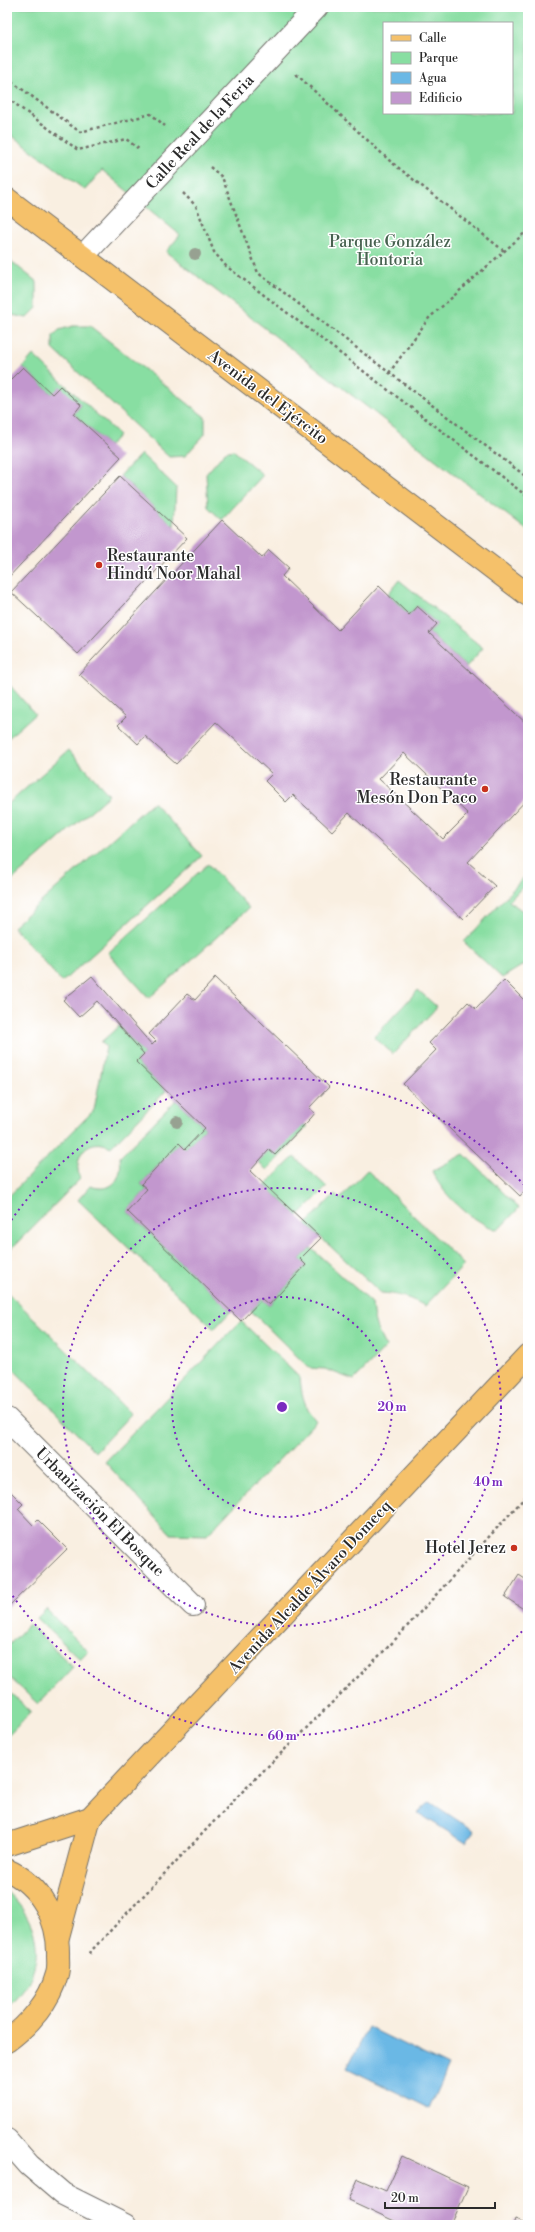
<svg xmlns="http://www.w3.org/2000/svg" width="535" height="2232" viewBox="0 0 535 2232" font-family="'Libre Bodoni',serif">
<style>
.green{fill:#88dea2;stroke:#5a8466;fill-rule:evenodd}
.water{fill:#6bb8e5;stroke:#4b7288}
.building{fill:#c297ce;fill-rule:evenodd}
.lines{fill:none;stroke-linecap:round;stroke-linejoin:round}
.pedestrian-casing{stroke:#73706b;stroke-width:24}
.minor-casing{stroke:#73706b;stroke-width:24}
.primary-casing{stroke:#73706b;stroke-width:24}
.path{stroke:#73706b;stroke-width:2.5;stroke-dasharray:3 3;stroke-linecap:butt}
.pedestrian{stroke:#fff;stroke-width:22}
.minor{stroke:#fff;stroke-width:22}
.primary{stroke:#f5c16b;stroke-width:22}
.tree{fill:#97a191}
.ring{fill:none;stroke:#7b2cbf;stroke-width:2;stroke-dasharray:2 4}
.poi-dot{fill:#c8321e;stroke:#fff;stroke-width:1.5}
.labels{text-anchor:middle;dominant-baseline:central;stroke-width:3;stroke-linejoin:round;paint-order:stroke}
.street-label{font-size:16px;fill:#2b2b2b;stroke:#fff}
.park-label{font-size:16px;fill:#47614f;stroke:#fff}
.poi-label{font-size:16px;fill:#2b2b2b;stroke:#fff;text-anchor:end}
.centre{fill:#7b2cbf;stroke:#fff;stroke-width:2}
.ring-label{font-size:12px;text-anchor:middle;font-weight:bold;fill:#7b2cbf;stroke:#fff;stroke-width:3;stroke-linejoin:round;paint-order:stroke}
</style>
<rect width="100%" height="100%" fill="#fff"/>
<filter id="ink" filterUnits="userSpaceOnUse"><feTurbulence type="fractalNoise" baseFrequency=".025" numOctaves="2"/><feDisplacementMap in="SourceGraphic" scale="8" xChannelSelector="R" yChannelSelector="G"/><feConvolveMatrix kernelMatrix="1 2 1 2 8 2 1 2 1" color-interpolation-filters="sRGB"/></filter>
<filter id="wash" filterUnits="userSpaceOnUse"><feTurbulence type="fractalNoise" baseFrequency=".012" numOctaves="4" result="noise"/><feDisplacementMap in="SourceGraphic" scale="16" xChannelSelector="R" yChannelSelector="G"/><feGaussianBlur stdDeviation="0.9" result="paint"/><feColorMatrix in="noise" values="0 0 0 0 0 0 0 0 0 0 0 0 0 0 0 0 0 1.4 0 .05"/><feComposite in="paint" operator="in"/></filter>
<g filter="url(#wash)">
<rect width="100%" height="100%" fill="#f9efe1"/>
<g class="green">
<path d="M7 7H528V531L166 252 180 235 102 170 85 190 7 132ZM384 23H512V113H384Z"/>
<polygon points="7,258 37,282 37,308 27,318 7,314"/>
<polygon points="73,326 90,326 205,417 205,434 185,456 169,457 53,349 53,336 59,330"/>
<polygon points="33,355 119,435 109,446 74,414 81,405 52,394 23,367"/>
<polygon points="233,450 263,475 222,520 208,507 206,474 225,452"/>
<polygon points="141,454 176,487 174,526 120,476"/>
<polygon points="399,580 483,648 466,667 429,633 437,624 417,606 409,615 388,594"/>
<polygon points="7,682 35,714 7,739"/>
<polygon points="69,750 109,795 12,880 7,875 7,805"/>
<polygon points="153,802 202,856 62,982 13,927"/>
<polygon points="208,864 249,908 149,998 108,953"/>
<polygon points="528,873 528,881 509,901 528,915 528,962 502,978 464,942"/>
<polygon points="418,990 437,1007 393,1054 374,1037"/>
<path d="M119 1026 144 1054 136 1062 166 1091 111 1147C88 1135 72 1156 80 1179L7 1253V1198L94 1110 106 1047 101 1042Z"/>
<path d="M176 1100 205 1128 185 1149 179 1143 141 1184 147 1189 127 1211 231 1311 214 1329 78 1200 90 1186C113 1194 123 1178 120 1157Z"/>
<polygon points="304,1124 307,1127 267,1170 258,1162 269,1150"/>
<path d="M464 1154 519 1208 498 1230C473 1222 442 1195 432 1171Z"/>
<polygon points="294,1157 327,1187 298,1216 265,1185"/>
<path d="M367 1170 464 1265 425 1306C411 1298 398 1294 381 1293L306 1224 335 1194 340 1199Z"/>
<path d="M311 1248 372 1303C373 1320 377 1332 386 1347L354 1380 325 1369 309 1368 251 1311 262 1299 269 1305 306 1265 300 1259Z"/>
<polygon points="7,1292 131,1414 95,1452 7,1363"/>
<polygon points="241,1321 300,1378 302,1394 307,1409 316,1421 207,1535 171,1534 105,1462"/>
<polygon points="46,1609 88,1651 80,1659 37,1618"/>
<polygon points="29,1624 73,1667 38,1704 7,1675 7,1647"/>
<polygon points="7,1690 31,1712 7,1737"/>
<path d="M7 1892C45 1926 47 1974 7 2008Z"/>
</g>
<g class="water">
<polygon points="430,1802 474,1831 466,1843 418,1813"/>
<polygon points="368,2027 448,2066 429,2108 347,2068"/>
</g>
<g id="blocks">
<g class="building">
<polygon points="23,367 52,394 60,386 81,405 74,414 121,457 7,579 7,383"/>
<polygon points="120,476 187,538 78,654 11,592"/>
<path d="M222 520 262 558 269 550 289 568 282 576 338 630 379 586 409 615 417 606 437 624 429 633 528 725V798L468 862 495 886 463 919 349 813 332 831 293 795 286 802 265 781 272 774 216 722 176 764 145 736 138 744 118 725 126 717 79 674ZM404 753 468 814 443 839 379 779Z"/>
<polygon points="92,976 152,1045 156,1041 149,1034 187,994 195,1000 215,978 329,1087 309,1108 315,1113 311,1118 275,1155 269,1150 250,1171 321,1238 300,1259 306,1265 269,1305 262,1299 241,1321 127,1211 147,1189 141,1184 179,1143 185,1149 205,1128 136,1062 144,1054 97,1001 79,1017 63,1000"/>
<polygon points="504,980 528,1004 528,1187 520,1196 403,1084 436,1050 429,1043 468,1002 476,1009"/>
<polygon points="7,1488 23,1504 18,1509 33,1525 38,1520 67,1549 7,1608"/>
<polygon points="519,1575 528,1581 528,1612 505,1597"/>
<polygon points="402,2156 468,2187 451,2225 403,2225 349,2200 358,2179 386,2191"/>
<polygon points="515,2219 528,2224 528,2225 513,2225"/>
</g>
</g>
</g>
<g filter="url(#ink)">
<use href="#blocks" fill-opacity="0" stroke="#73706b" stroke-width="1"/>
<g class="lines">
<g class="pedestrian-casing">
<g id="pedestrian">
<polyline points="83,256 317,7"/>
<polyline points="7,1419 193,1605"/>
</g>
</g>
<g class="minor-casing">
<polyline id="minor" points="7,2140 29,2165 63,2194 125,2225"/>
</g>
<g class="primary-casing">
<g id="primary">
<polyline points="7,199 528,595"/>
<polyline points="7,1845 90,1818 528,1355"/>
<path d="M7 1870C41 1885 59 1920 58 1956 58 1961 59 1968 57 1974 50 2001 29 2025 7 2041"/>
<polyline points="58,1937 90,1818"/>
</g>
</g>
<g class="path">
<polyline points="296,74 390,161 504,251"/>
<polyline points="7,78 80,132 151,114 165,126"/>
<polyline points="7,98 78,150 126,139 140,150"/>
<polyline points="210,167 222,177 258,273 528,478"/>
<polyline points="183,193 196,206 214,252 226,266 528,497"/>
<polyline points="389,373 429,318 528,230"/>
<polyline points="90,1954 91,1951 241,1793 392,1643 528,1494"/>
</g>
<use href="#pedestrian" class="pedestrian"/>
<use href="#minor" class="minor"/>
<use href="#primary" class="primary"/>
</g>
<g class="tree">
<circle cx="195" cy="254" r="6"/>
<circle cx="177" cy="1122" r="6"/>
</g>
</g>
<g class="ring">
<circle cx="282" cy="1407" r="110"/>
<circle cx="282" cy="1407" r="219"/>
<path d="M526 1627A329 329 0 0 1 8 1589M8 1225A329 329 0 0 1 526 1187"/>
</g>
<g class="poi-dot">
<circle cx="99" cy="565" r="4"/>
<circle cx="485" cy="789" r="4"/>
<circle cx="514" cy="1548" r="4"/>
</g>
<g class="labels">
<g class="street-label">
<text transform="translate(200 132) rotate(-47)">Calle Real de la Feria</text>
<text transform="translate(268 397) rotate(37)">Avenida del Ejército</text>
<text transform="translate(100 1512) rotate(45)">Urbanización El Bosque</text>
<text transform="translate(310 1587) rotate(-47)">Avenida Alcalde Álvaro Domecq</text>
</g>
<g class="park-label">
<text x="390" y="242">Parque González<tspan x="390" dy="18">Hontoria</tspan></text>
</g>
<g class="poi-label">
<text x="107" y="556" text-anchor="start">Restaurante<tspan x="107" dy="18">Hindú Noor Mahal</tspan></text>
<text x="477" y="780">Restaurante<tspan x="477" dy="18">Mesón Don Paco</tspan></text>
<text x="506" y="1548">Hotel Jerez</text>
</g>
</g>
<circle cx="282" cy="1407" r="6" class="centre"/>
<g class="ring-label">
<text x="392" y="1411">20 m</text>
<text x="488" y="1486">40 m</text>
<text x="282" y="1740">60 m</text>
</g>
<rect width="535" height="2232" fill="none" stroke="#fff" stroke-width="24"/>
<rect x="383" y="22" width="130" height="92" fill="#ffffff" stroke="#aaaaaa"/>
<rect x="391" y="35" width="20" height="6" fill="#f5c16b" stroke="#aaaaaa"/>
<text x="419" y="42" font-size="12" fill="#2b2b2b">Calle</text>
<rect x="391" y="52" width="20" height="12" fill="#88dea2" stroke="#aaaaaa"/>
<text x="419" y="62" font-size="12" fill="#2b2b2b">Parque</text>
<rect x="391" y="72" width="20" height="12" fill="#6bb8e5" stroke="#aaaaaa"/>
<text x="419" y="82" font-size="12" fill="#2b2b2b">Agua</text>
<rect x="391" y="92" width="20" height="12" fill="#c297ce" stroke="#aaaaaa"/>
<text x="419" y="102" font-size="12" fill="#2b2b2b">Edificio</text>
<path d="M385 2202v6h110v-6" fill="none" stroke="#2b2b2b" stroke-width="2"/>
<text x="391" y="2202" font-size="12" fill="#2b2b2b" stroke="#ffffff" stroke-width="3" paint-order="stroke">20 m</text>
</svg>
